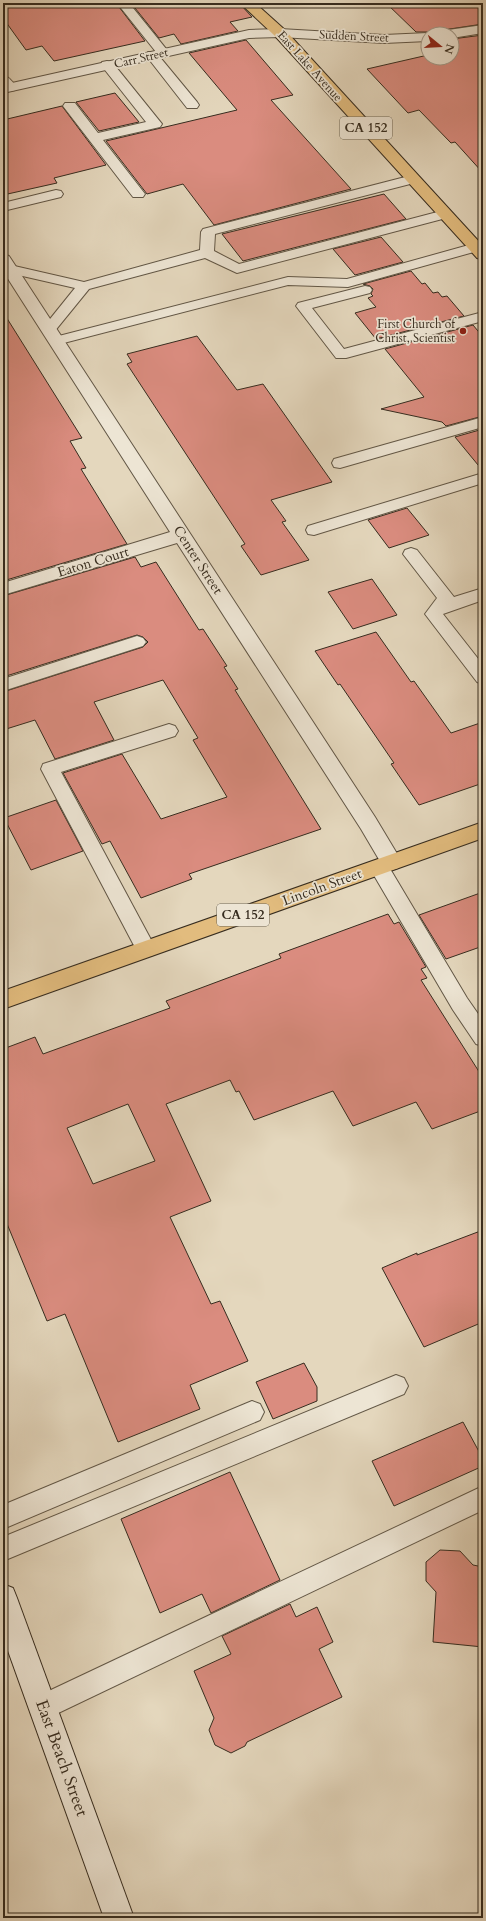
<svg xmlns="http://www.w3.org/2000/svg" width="486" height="1921" viewBox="0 0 486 1921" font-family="Cardo,serif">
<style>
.building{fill:#da8c7f;stroke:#362c1f;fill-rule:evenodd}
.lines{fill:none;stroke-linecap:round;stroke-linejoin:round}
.lane-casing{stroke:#625746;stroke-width:2}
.street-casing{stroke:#625746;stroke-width:2}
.secondary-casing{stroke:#362c1f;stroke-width:2}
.primary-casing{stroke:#362c1f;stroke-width:2}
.lane{fill:#ede5d4;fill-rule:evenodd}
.street{fill:#ede5d4;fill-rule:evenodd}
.secondary{fill:#ede5d4;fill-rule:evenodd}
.primary{fill:#e2bc7e;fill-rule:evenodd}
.poi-dot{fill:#8f2418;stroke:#ede5d4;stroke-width:1.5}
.labels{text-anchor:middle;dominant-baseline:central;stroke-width:3.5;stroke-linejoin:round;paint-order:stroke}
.far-street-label{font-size:12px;fill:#362c1f;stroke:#ede5d4}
.far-poi-label{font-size:12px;fill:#362c1f;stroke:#ede5d4;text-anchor:end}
.shield{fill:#ede5d4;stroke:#6d6455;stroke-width:1}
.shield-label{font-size:13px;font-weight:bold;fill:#362c1f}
.street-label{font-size:14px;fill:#362c1f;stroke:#ede5d4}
.near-street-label{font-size:17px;fill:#362c1f;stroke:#ede5d4}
</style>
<rect width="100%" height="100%" fill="#e4d7bd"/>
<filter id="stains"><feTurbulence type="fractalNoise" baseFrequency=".005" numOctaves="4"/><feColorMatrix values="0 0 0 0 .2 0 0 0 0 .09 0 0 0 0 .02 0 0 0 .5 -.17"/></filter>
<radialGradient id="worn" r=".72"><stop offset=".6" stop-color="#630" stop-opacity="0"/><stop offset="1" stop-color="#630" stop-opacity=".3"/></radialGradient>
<g class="building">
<polygon points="3,3 116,3 145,41 54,61 42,46 26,50 3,18"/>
<polygon points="131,3 239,3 252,17 230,22 238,31 181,44 174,34 159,38"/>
<polygon points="386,3 483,3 483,24 443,30 440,34 428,32 416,32"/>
<polygon points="483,35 483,173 455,142 451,143 419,110 408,113 367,69 428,55 428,58 452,58 452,39"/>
<polygon points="246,40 293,95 271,100 351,189 214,225 183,184 147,194 106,141 237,110 189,53"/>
<polygon points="115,93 139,122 99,131 76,102"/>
<polygon points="62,106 106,165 54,178 57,183 3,195 3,120"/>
<polygon points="384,194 406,219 243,261 222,234"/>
<polygon points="381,237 403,262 355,275 333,249"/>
<polygon points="411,271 422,284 425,283 433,293 438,292 442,297 447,296 464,316 376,339 355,313 376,307 368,298 373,296 371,294 373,289 370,286 363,284"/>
<polygon points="3,312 82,438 70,441 86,468 81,469 127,544 3,581"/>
<polygon points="473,325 483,337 483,416 446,426 442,422 381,409 424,397 385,349"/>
<polygon points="197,336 237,390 263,384 332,482 271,500 286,521 282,522 309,560 261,575 241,546 245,544 127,364 132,362 127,354"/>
<polygon points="483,429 483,471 455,437"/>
<polygon points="407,508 429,535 389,548 368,520"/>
<polygon points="135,557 141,567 156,562 199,630 203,629 227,666 224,667 238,689 235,690 321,829 189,874 192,879 141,898 110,841 102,844 63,773 122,754 161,819 227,797 193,740 198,738 163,680 94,702 114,740 55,759 35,720 3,730 3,692 143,647 148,642 143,637 137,635 3,677 3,596"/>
<polygon points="372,579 397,615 353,629 328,592"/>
<polygon points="376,632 411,682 414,681 451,733 483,722 483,783 419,805 391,764 394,763 340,684 338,685 315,651"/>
<polygon points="56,800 83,851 31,870 4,818"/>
<polygon points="483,892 483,946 446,959 419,915"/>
<path d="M388 914 394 924 399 922 426 967 421 969 427 978 421 980 483 1078V1110L432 1129 416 1102 353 1126 333 1091 254 1120 239 1091 236 1092 230 1080 166 1104 211 1201 170 1217 211 1304 220 1301 248 1361 190 1385 200 1409 118 1442 65 1314 47 1321 3 1214V1049L35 1037 43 1054 170 1008 166 1001 281 958 279 954ZM128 1104 155 1161 93 1184 67 1128Z"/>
<polygon points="483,1230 483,1322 424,1347 382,1268 417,1253 417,1255"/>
<polygon points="304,1363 317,1387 317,1401 273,1419 256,1382"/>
<polygon points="463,1422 483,1459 483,1466 394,1506 372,1461"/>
<polygon points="230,1472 280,1580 211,1613 202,1594 160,1613 121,1519"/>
<polygon points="440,1550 460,1551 473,1565 483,1567 483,1647 433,1642 436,1592 426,1581 426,1562"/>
<polygon points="290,1604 296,1617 317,1607 333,1642 319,1649 342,1697 247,1742 245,1746 231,1753 215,1745 209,1730 214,1718 194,1671 231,1654 222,1636"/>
</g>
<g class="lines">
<g class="lane-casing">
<g id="lane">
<polygon points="117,3 129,3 167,50 169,53 167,56 159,56 197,102 199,105 197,108 187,108 148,58 146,55 148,52 156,52"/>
<polygon points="107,61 112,62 162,124 160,127 103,140 145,194 143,197 133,197 63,106 65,103 75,103 98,133 146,122 101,65 102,62"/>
<path d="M3 75C9 77 13 82 16 87L15 90 10 91 3 87Z"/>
<polygon points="413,175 418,176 420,179 418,182 215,234 214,251 239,264 445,210 450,211 452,214 450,217 237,273 205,258 89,289 54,332 44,332 42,329 75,288 5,272 3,269 5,266 10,265 84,282 200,250 201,232 203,229"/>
<polygon points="56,190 61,191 63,194 61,197 3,211 3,203"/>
<polygon points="476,243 481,244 483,247 481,250 348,287 288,285 56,345 51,344 49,341 51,338 288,277 347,279"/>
<polygon points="365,286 370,287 372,290 370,293 312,308 344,349 483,312 483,321 346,358 336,358 296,306 298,303"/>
<polygon points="483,417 483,427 340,468 334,467 332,463 334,459"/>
<polygon points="483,473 483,483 314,535 308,534 306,530 308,526"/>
<polygon points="411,548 417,550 454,597 483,588 483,600 443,614 483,665 483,684 477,682 425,614 437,598 403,554 405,550"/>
<polygon points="137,636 143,638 146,642 143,646 3,691 3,679"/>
<polygon points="169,724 175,726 178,731 175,736 61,772 156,949 153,955 146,957 139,955 41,769 43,764"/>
<polygon points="379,860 386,862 467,998 483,1021 483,1046 476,1044 453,1010 372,872 369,867 372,862"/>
<polygon points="396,1375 404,1378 408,1386 404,1394 3,1561 3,1537"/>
<polygon points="252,1401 260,1404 264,1412 260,1420 3,1529 3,1505"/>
<polygon points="483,1486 483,1510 52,1716 43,1720 34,1716 30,1707 34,1698"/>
</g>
</g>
<g class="street-casing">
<g id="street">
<polygon points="483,25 483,33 452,38 452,34 441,34 443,31 448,30"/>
<polygon points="280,29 384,35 428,33 433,34 428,34 428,41 384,43 280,37 249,38 3,93 3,85 249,30"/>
<polygon points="3,254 9,256 11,259 375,817 402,862 398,868 391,870 384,868 361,829 177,543 3,595 3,583 170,532 3,271"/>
</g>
</g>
<g class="secondary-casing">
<polygon id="secondary" points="3,1584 13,1588 17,1598 134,1918 104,1918 3,1637"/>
</g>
<g class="primary-casing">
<g id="primary">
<polygon points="240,3 255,3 285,30 483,246 483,260 477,258 275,36"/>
<polygon points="483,822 483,838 3,1009 3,991"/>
</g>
</g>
<use href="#lane" class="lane"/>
<use href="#street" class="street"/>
<use href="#secondary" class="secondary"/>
<use href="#primary" class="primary"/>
</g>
<circle class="poi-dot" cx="463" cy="331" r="4"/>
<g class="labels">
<g class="far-street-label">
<text transform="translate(354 36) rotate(3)">Sudden Street</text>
<text transform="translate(141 58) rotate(-13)">Carr Street</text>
<text transform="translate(310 66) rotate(48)">East Lake Avenue</text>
</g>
<g class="far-poi-label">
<text x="455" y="324">First Church of<tspan x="455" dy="14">Christ, Scientist</tspan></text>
</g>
<g class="shield">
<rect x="340" y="117" width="52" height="22" rx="3"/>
<rect x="217" y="904" width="52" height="22" rx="3"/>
</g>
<g class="shield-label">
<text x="366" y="128">CA 152</text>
<text x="243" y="915">CA 152</text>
</g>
<g class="street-label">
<text transform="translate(198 560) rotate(57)">Center Street</text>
<text transform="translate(93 562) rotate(-17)">Eaton Court</text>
<text transform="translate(322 887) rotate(-20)">Lincoln Street</text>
</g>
<g class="near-street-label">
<text transform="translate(62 1758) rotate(70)">East Beach Street</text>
</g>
</g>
<rect width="486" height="1921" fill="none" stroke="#e4d7bd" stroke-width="16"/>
<rect x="4" y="4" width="478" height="1913" fill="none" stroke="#362c1f" stroke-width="2"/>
<rect x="8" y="8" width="470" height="1905" fill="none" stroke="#362c1f"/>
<g transform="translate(440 46) rotate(108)"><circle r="19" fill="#ede5d4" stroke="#a49b8c"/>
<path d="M0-3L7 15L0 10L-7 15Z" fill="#8f2418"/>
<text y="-6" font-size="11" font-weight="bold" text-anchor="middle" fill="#362c1f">N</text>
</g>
<rect width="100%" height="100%" filter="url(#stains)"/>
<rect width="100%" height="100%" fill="url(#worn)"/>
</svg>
